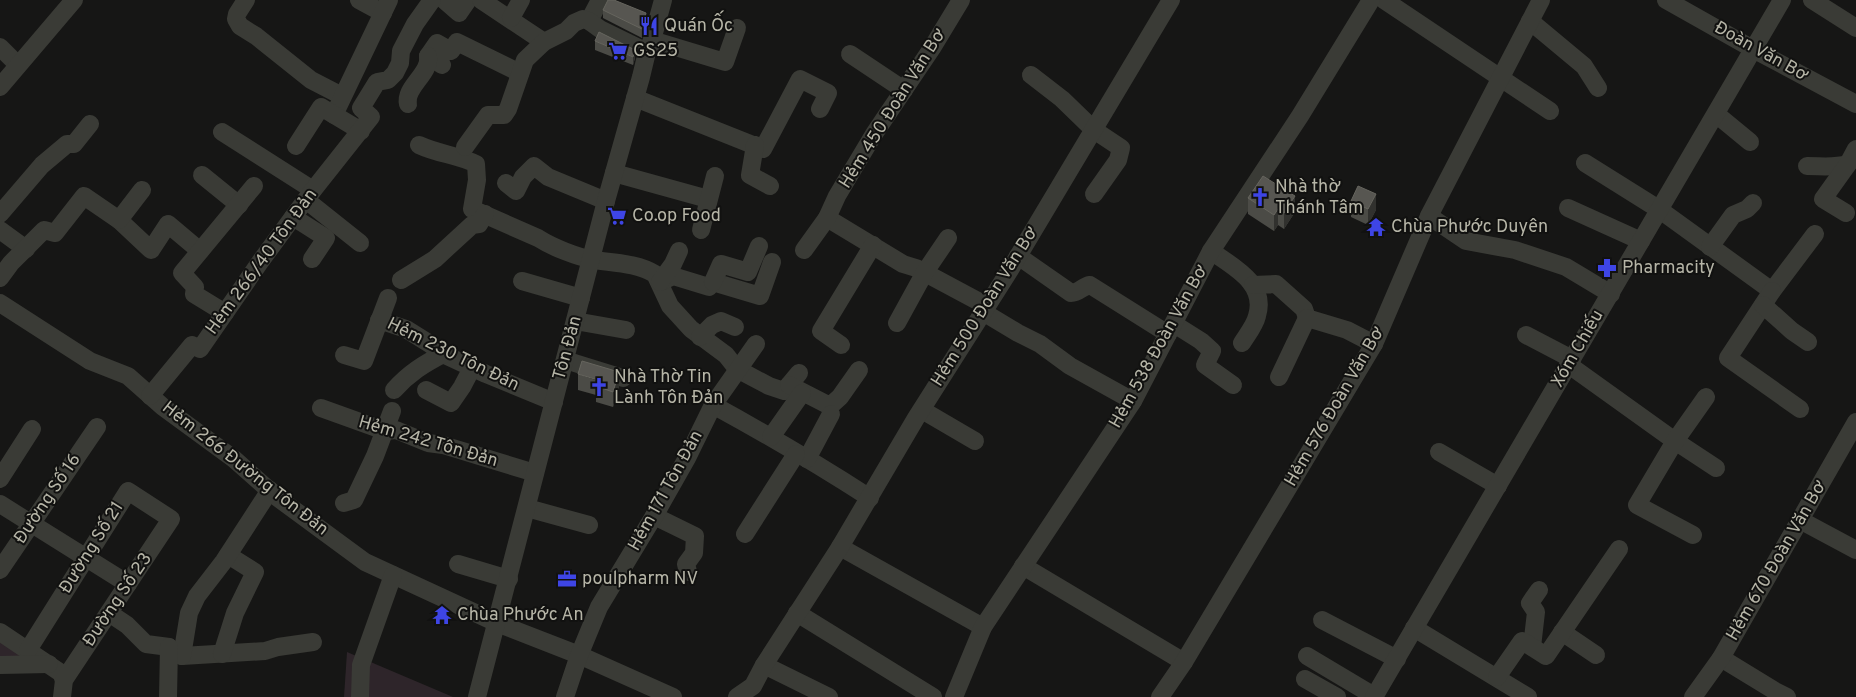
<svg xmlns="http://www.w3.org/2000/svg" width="1856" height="697" viewBox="0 0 1856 697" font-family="Overpass,sans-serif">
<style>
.green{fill:#2e252a}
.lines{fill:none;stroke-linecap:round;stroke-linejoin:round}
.minor{stroke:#3a3b36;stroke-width:18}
.wall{fill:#4b4b46}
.shaded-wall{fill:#31312e}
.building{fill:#575651;stroke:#66655e}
.labels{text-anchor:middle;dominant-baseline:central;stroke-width:4;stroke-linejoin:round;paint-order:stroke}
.poi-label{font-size:18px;fill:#b6b5a7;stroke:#111110;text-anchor:start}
.street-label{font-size:18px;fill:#b6b5a7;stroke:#111110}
</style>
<rect width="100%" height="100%" fill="#161615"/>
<g class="green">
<polygon points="0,636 24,656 0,660"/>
<polygon points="347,652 453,697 344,697"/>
</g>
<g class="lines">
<g class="minor">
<polyline points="246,0 237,14 236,19 240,26 256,36 311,80 342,96"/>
<polyline points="359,0 383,13"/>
<polyline points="444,0 459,13 468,0"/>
<polyline points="481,0 544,42"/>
<polyline points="1384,0 1550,111"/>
<polyline points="1666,0 1753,49 1856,104"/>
<polyline points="1812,0 1856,28"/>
<polyline points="511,18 521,0"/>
<polyline points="589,21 600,0"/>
<polyline points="1530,21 1584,66 1598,88"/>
<polyline points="652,40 725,62 737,28"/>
<polyline points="0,47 18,65"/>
<polyline points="850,54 904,90"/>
<polyline points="442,65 428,56 437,43 451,51 457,42 520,73"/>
<polyline points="1031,75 1062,99 1094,130 1121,148 1118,160 1094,194"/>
<polyline points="0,87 74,0"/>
<polyline points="635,98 763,149 800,79 828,93 820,109"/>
<path d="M408 104C404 87 431 74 428 56"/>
<polyline points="1716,114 1750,142"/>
<polyline points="334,115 389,0"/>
<polyline points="222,132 313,190"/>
<path d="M419 145C438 154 458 155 476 164L477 180 472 209 538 238C552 247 577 257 594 260 614 263 637 263 655 274L670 306 691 329 726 355 737 369 769 386 784 391 799 373"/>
<polyline points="755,145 750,175 770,186"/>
<polyline points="296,146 321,107 361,131"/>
<polyline points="465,147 488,115 504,115 508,109 525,60 544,42 566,31 574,23 583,19 589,21 600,29 647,52"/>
<polyline points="1585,163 1660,210 1772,291 1815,234"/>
<path d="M1807 166C1822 166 1834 168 1848 164"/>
<polyline points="614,173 708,199"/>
<polyline points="202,175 239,205"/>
<polyline points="506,183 516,191 523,177 534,166 548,177 606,201"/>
<polyline points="306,200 360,243"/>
<polyline points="1568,208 1641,241"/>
<polyline points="1846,213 1823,199 1848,164 1856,149"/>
<polyline points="0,214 42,165 67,144 74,144 90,124"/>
<polyline points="1429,216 1466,241 1515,250 1566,267 1611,294"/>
<polyline points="293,217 326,238 312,259"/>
<polyline points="827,218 903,264 916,268 987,306"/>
<polyline points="119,220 151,250 168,224 200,251"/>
<polyline points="0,230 26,249"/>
<polyline points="701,230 715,176"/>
<polyline points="1710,247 1733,215 1747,209 1753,203"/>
<polyline points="804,250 827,218 837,196 874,134 932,48 961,0"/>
<path d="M1211 251C1233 267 1267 283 1257 316 1255 325 1247 335 1242 343"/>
<path d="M1018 256 1071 293C1079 293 1083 286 1090 285L1168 334"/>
<polyline points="0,278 11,263 44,230 55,233 84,196 119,220 142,190"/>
<polyline points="401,280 435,259 472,225 479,224 485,214"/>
<polyline points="522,281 581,298"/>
<polyline points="660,282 673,276 709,287 713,282 760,296 772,262"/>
<polyline points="660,282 673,264 679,251"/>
<polyline points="713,282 721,264 748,272 759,246"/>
<polyline points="1253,285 1276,284 1304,309 1307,318"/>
<polyline points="1772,291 1728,358 1800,409"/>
<polyline points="0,303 90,361 128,376 163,407 234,459 278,498 365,562 497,623 579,655 673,697"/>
<polyline points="1763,305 1792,331 1808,342"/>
<polyline points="983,312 1018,333 1040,344 1070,366 1133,401"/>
<polyline points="225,313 194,294 195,287 182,273 254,186"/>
<polyline points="379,320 406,329 430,344 443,354 486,374 554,402"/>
<polyline points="575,321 626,330"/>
<polyline points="897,323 925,272 948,238"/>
<polyline points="1174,324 1201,341 1212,351 1205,365 1233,385"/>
<polyline points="1526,335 1572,359"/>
<polyline points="700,337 712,325 721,321 735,327"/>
<polyline points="841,345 821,331 873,245"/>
<polyline points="344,355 364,361 388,298"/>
<polyline points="565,360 623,378"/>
<polyline points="1569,365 1675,441 1716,468"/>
<polyline points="1279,377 1307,318 1347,330 1374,344"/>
<polyline points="789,385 830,406 840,397 859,370"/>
<path d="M394 390C409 373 424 364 443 354"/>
<polyline points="426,390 451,403 462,387 472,368"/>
<polyline points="150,396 192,345 200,349 260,262 310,194 371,117 361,108 377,82 388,80 395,73 400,63 401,51 415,24 432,0"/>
<path d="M713 405C766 434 819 465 870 498"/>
<polyline points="321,408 385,431 396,430 428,443 443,445 535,473"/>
<polyline points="922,410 975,441"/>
<polyline points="771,437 802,393"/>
<polyline points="1439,452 1498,486"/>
<polyline points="807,459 831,414"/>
<polyline points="0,479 32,429"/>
<polyline points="344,503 354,500 375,456 392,411"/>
<polyline points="0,504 128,584"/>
<polyline points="527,508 589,525"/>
<polyline points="654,516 695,536 694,553 686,564 688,572"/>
<polyline points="1800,520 1856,550"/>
<polyline points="745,534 796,454"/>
<polyline points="1693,535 1637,505 1675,441 1706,397"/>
<polyline points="840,547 983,627"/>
<polyline points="458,564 509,579"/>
<polyline points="1023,566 1184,662"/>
<polyline points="0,570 97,427"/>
<polyline points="109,613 127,625 146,644 169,647 174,653 182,656 265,651 278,647 313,642"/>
<polyline points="797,613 933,697"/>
<polyline points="1322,620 1397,659"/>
<polyline points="1414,628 1528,697"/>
<polyline points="0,632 61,673 64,680"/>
<polyline points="1562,632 1596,655"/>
<polyline points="1532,647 1536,612 1530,603 1539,590"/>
<polyline points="28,650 128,491 171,519 64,680 62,697"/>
<polyline points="222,654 235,613 255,572 228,555"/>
<polyline points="182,656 189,613 197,596 224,561 270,490"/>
<polyline points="1307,656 1374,696"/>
<polyline points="1721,658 1775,691 1787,697"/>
<polyline points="0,665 49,664"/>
<polyline points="764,665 829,697"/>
<polyline points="1497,677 1522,641 1546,656 1619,549"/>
<polyline points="1305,679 1337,697"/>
<polyline points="168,697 169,647"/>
<polyline points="360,697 361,665 393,575"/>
<polyline points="477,697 606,201 641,77 647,52 652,40 663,0"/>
<polyline points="565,697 578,658 599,607 657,511 687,458 713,405 756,344"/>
<polyline points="737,697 753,686 764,665 840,547 916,418 1008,273 1171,0"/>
<polyline points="954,697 983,627 1133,401 1211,251 1300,116 1371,0"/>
<polyline points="1160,697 1184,662 1374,344 1429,216 1541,0"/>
<polyline points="1374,697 1782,0"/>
<polyline points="1693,697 1721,658 1856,422"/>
</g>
</g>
<g class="wall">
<polygon points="603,10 646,21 642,38 603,18"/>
<polygon points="595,41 635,58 633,65 595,50"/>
<polygon points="1248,198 1295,212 1284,229 1278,225 1274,231 1248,214"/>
<polygon points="1351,201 1376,210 1368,225 1351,217"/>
<polygon points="578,374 619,388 613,407 596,402 596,395 578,390"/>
</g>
<g class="shaded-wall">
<polygon points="646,13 646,21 642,38 642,29"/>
<polygon points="635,50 635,58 633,65 633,57"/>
<polygon points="1376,194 1376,210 1368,225 1368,209"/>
<polygon points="1295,196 1295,212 1284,229 1284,213"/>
<polygon points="1278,209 1278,225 1274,231 1274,215"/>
<polygon points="619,372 619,388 613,407 613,392"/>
</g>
<g class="building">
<polygon points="608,0 614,0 646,13 642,29 603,10"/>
<polygon points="599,32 635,50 633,57 595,41"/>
<polygon points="1263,176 1295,196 1284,213 1278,209 1274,215 1248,198"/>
<polygon points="1358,186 1376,194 1368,209 1351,201"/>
<polygon points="582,361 619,372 613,392 596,386 598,380 578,374"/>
</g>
<defs>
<g id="restaurant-bare" transform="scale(1.5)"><path d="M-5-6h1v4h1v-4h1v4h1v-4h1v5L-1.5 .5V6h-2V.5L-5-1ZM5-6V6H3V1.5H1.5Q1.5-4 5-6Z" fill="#3e45e5" stroke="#111110" stroke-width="2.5" paint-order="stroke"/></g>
<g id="supermarket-bare" transform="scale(1.5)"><path d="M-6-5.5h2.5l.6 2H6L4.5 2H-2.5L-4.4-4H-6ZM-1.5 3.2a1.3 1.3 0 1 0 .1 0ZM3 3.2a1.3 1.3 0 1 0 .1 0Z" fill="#3e45e5" stroke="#111110" stroke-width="2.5" paint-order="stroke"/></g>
<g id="church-bare" transform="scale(1.5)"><path d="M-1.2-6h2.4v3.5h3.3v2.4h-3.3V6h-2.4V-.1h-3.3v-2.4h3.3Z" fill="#3e45e5" stroke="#111110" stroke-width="2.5" paint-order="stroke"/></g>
<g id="temple-bare" transform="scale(1.5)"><path d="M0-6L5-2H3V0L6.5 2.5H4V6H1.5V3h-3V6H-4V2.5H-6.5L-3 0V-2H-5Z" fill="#3e45e5" stroke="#111110" stroke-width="2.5" paint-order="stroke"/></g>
<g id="pharmacy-bare" transform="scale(1.5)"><path d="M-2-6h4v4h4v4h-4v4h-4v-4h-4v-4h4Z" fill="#3e45e5" stroke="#111110" stroke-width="2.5" paint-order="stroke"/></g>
<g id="office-bare" transform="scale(1.5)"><path d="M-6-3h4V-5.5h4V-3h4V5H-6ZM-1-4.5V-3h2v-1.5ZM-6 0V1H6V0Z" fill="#3e45e5" stroke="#111110" stroke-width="2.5" paint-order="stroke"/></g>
</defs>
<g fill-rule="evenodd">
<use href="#restaurant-bare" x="649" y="26"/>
<use href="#supermarket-bare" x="618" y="51"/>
<use href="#church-bare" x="1260" y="197"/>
<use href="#supermarket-bare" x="617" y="216"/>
<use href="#temple-bare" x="1376" y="227"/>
<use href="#pharmacy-bare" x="1607" y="268"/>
<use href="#church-bare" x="599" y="387"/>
<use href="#office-bare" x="567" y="579"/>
<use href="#temple-bare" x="442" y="615"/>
</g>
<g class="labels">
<g class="poi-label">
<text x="664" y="26">Quán Ốc</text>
<text x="633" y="51">GS25</text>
<text x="1275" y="187">Nhà thờ<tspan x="1275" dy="21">Thánh Tâm</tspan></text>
<text x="632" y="216">Co.op Food</text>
<text x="1391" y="227">Chùa Phước Duyên</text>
<text x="1622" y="268">Pharmacity</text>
<text x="614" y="377">Nhà Thờ Tin<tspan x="614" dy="21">Lành Tôn Đản</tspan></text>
<text x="582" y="579">poulpharm NV</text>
<text x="457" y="615">Chùa Phước An</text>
</g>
<g class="street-label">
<text transform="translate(1761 52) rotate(29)">Đoàn Văn Bơ</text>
<text transform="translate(893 109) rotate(-58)">Hẻm 450 Đoàn Văn Bơ</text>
<text transform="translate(262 262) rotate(-54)">Hẻm 266/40 Tôn Đản</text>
<text transform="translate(985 307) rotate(-58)">Hẻm 500 Đoàn Văn Bơ</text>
<text transform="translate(1159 347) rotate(-61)">Hẻm 538 Đoàn Văn Bơ</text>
<text transform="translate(568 348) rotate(-75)">Tôn Đản</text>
<text transform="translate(1578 349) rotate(-60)">Xóm Chiếu</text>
<text transform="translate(453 355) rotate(26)">Hẻm 230 Tôn Đản</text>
<text transform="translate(1335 407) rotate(-60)">Hẻm 576 Đoàn Văn Bơ</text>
<text transform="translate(428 442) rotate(16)">Hẻm 242 Tôn Đản</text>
<text transform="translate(245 469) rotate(38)">Hẻm 266 Đường Tôn Đản</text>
<text transform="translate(666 491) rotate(-61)">Hẻm 171 Tôn Đản</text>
<text transform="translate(48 499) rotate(-56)">Đường Số 16</text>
<text transform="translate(92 548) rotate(-58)">Đường Số 21</text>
<text transform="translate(1777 561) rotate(-60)">Hẻm 670 Đoàn Văn Bơ</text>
<text transform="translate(118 600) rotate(-56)">Đường Số 23</text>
</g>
</g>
</svg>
